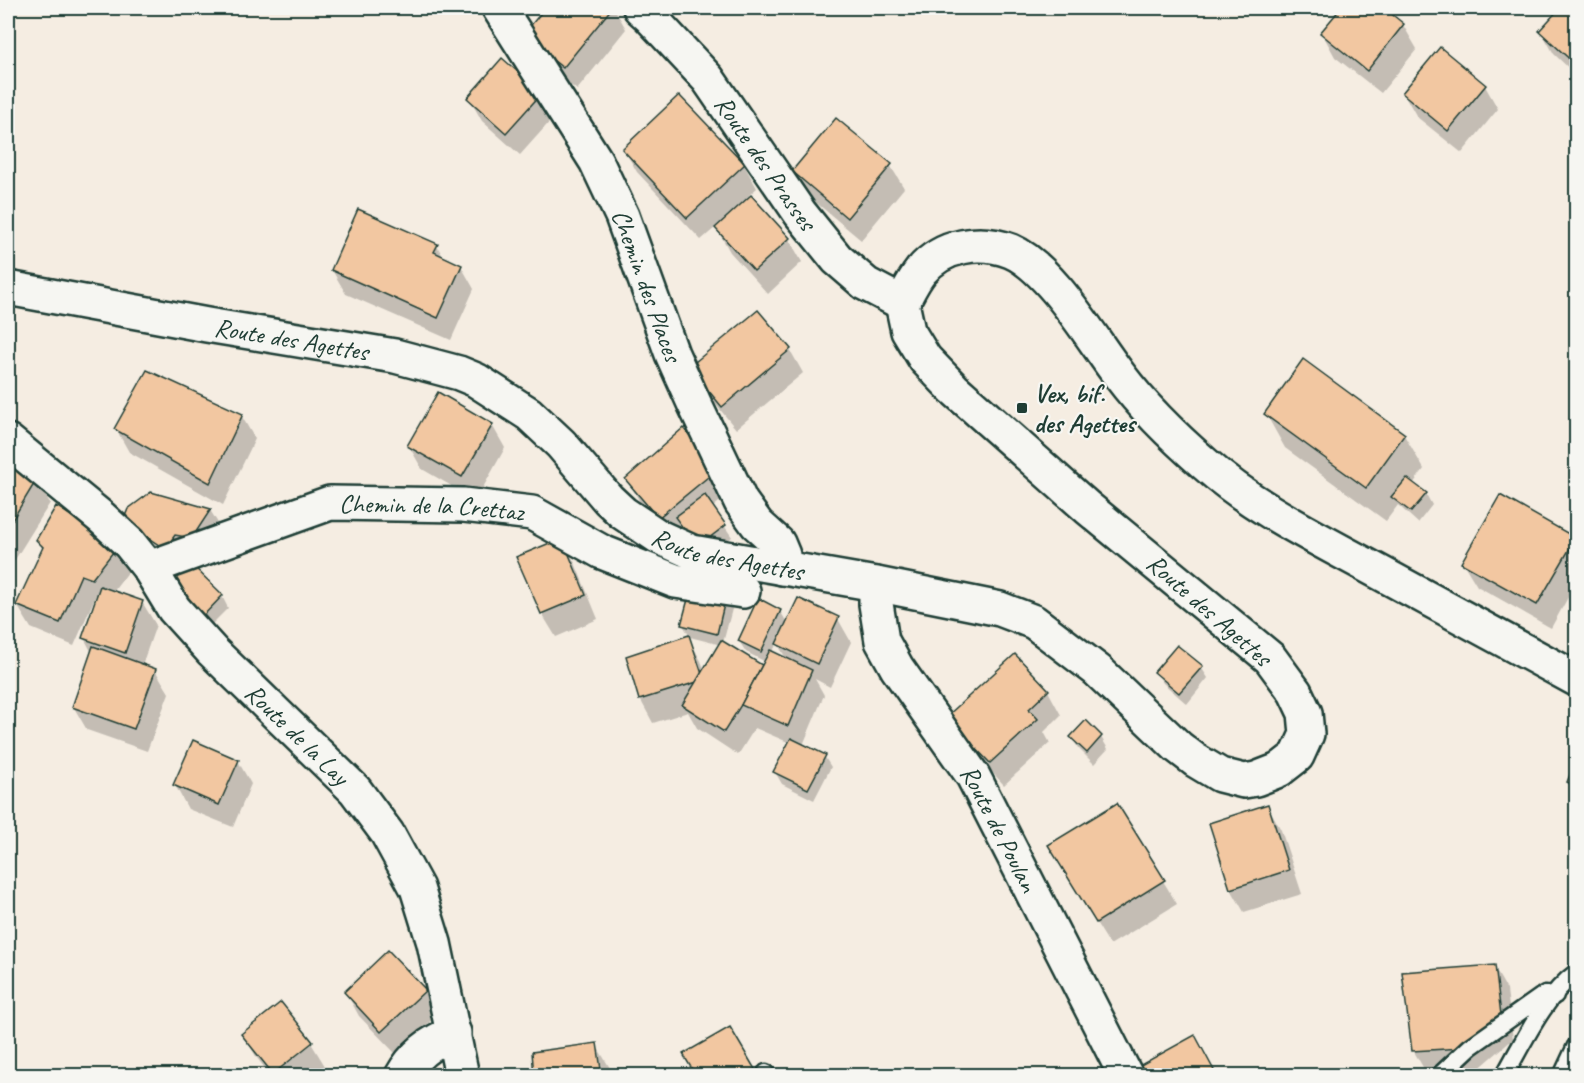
<svg xmlns="http://www.w3.org/2000/svg" width="1584" height="1083" viewBox="0 0 1584 1083" font-family="Caveat,sans-serif">
<style>
.shadow{fill:#0003;fill-rule:evenodd}
.building{fill:#f2c7a1;stroke:#1f3d34;stroke-width:1.5}
.lines{fill:none;stroke-linecap:round;stroke-linejoin:round}
.service-casing{stroke:#1f3d34;stroke-width:21}
.minor-casing{stroke:#1f3d34;stroke-width:38}
.tertiary-casing{stroke:#1f3d34;stroke-width:38}
.service{stroke:#f6f6f2;stroke-width:16}
.minor{stroke:#f6f6f2;stroke-width:33}
.tertiary{stroke:#f6f6f2;stroke-width:33}
.poi-dot{fill:#1f3d34;stroke:#f6f6f2;stroke-width:2}
.labels{text-anchor:middle;dominant-baseline:central;stroke-width:4.5;stroke-linejoin:round;paint-order:stroke}
.street-label{font-size:26px;fill:#1f3d34;stroke:#f6f6f2}
.poi-label{font-size:26px;font-weight:bold;fill:#1f3d34;stroke:#f6f6f2;text-anchor:start}
</style>
<rect width="100%" height="100%" fill="#f5ede2"/>
<filter id="ink" filterUnits="userSpaceOnUse"><feTurbulence type="fractalNoise" baseFrequency=".0167" numOctaves="2"/><feDisplacementMap in="SourceGraphic" scale="12" xChannelSelector="R" yChannelSelector="G"/><feConvolveMatrix kernelMatrix="1 2 1 2 8 2 1 2 1" color-interpolation-filters="sRGB"/></filter>
<g filter="url(#ink)">
<g class="shadow">
<polygon points="547,8 614,8 626,29 577,90 552,70 528,31"/>
<polygon points="1343,8 1381,8 1403,25 1417,49 1381,93 1335,57 1322,33"/>
<polygon points="1562,8 1576,8 1576,75 1554,54 1541,31"/>
<polygon points="502,60 554,117 520,155 482,121 469,98"/>
<polygon points="1485,86 1498,109 1462,153 1417,117 1404,94"/>
<polygon points="624,149 744,165 757,188 749,195 789,239 802,262 768,294 730,252 716,227 701,240 637,172"/>
<polygon points="890,165 904,188 861,240 807,195 793,171"/>
<polygon points="437,246 444,258 461,266 474,289 451,340 346,294 332,270"/>
<polygon points="758,312 790,350 803,373 736,429 704,390 691,367"/>
<polygon points="1303,361 1404,435 1424,469 1413,484 1426,494 1432,505 1418,523 1398,505 1386,521 1285,448 1266,414"/>
<polygon points="241,415 255,439 223,505 129,452 116,429"/>
<polygon points="492,425 505,448 476,500 422,469 409,446"/>
<polygon points="682,430 731,492 712,508 732,537 705,557 685,530 673,540 640,502 627,479"/>
<polygon points="8,463 36,480 50,503 11,566 8,563"/>
<polygon points="151,493 210,510 224,533 188,564 222,596 228,608 208,628 138,545"/>
<polygon points="1575,539 1576,542 1576,583 1551,628 1477,586 1463,563"/>
<polygon points="38,540 116,548 129,571 113,592 142,602 156,625 142,665 155,670 169,693 147,751 87,730 73,706 92,653 84,638 98,596 96,595 74,646 31,628 17,605 43,550"/>
<polygon points="561,540 575,563 598,619 556,637 542,614 518,558"/>
<path d="M725 598 732 609 723 643 762 667 766 662 746 652 739 641 780 611 788 624 838 619 851 642 830 687 815 679 824 695 803 745 824 756 831 767 814 800 782 784 775 772 790 743 755 728 738 755 697 728 688 712 653 723 640 699 688 637 701 661 705 671 721 645 690 637 683 625ZM777 643 787 660 772 653Z"/>
<polygon points="1015,656 1048,691 1061,715 1044,732 1050,743 1004,785 962,740"/>
<polygon points="1201,667 1208,678 1187,704 1163,683 1156,672"/>
<polygon points="1086,722 1101,737 1108,749 1094,764 1078,748 1072,737"/>
<polygon points="238,761 251,784 233,827 188,809 175,785"/>
<polygon points="1576,764 1576,796 1568,782"/>
<polygon points="1117,805 1177,904 1110,945 1063,869"/>
<polygon points="1268,806 1281,830 1302,894 1244,912 1231,889"/>
<polygon points="1494,967 1507,990 1513,1039 1476,1071 1427,1074 1413,1050"/>
<polygon points="424,991 438,1014 396,1054 359,1016 346,992"/>
<polygon points="243,1034 311,1043 325,1066 313,1076 271,1076 257,1058"/>
<polygon points="596,1045 610,1068 611,1076 536,1076"/>
</g>
<g class="building">
<polygon points="545,8 612,8 563,68 537,47 527,30"/>
<polygon points="1341,8 1384,8 1404,24 1367,71 1320,33"/>
<polygon points="1560,8 1576,8 1576,65 1539,31"/>
<polygon points="1440,47 1486,85 1448,131 1402,93"/>
<polygon points="502,58 542,93 506,133 467,98"/>
<polygon points="679,95 745,164 687,218 622,149"/>
<polygon points="836,118 892,164 847,218 792,171"/>
<polygon points="751,195 790,238 754,271 715,228"/>
<polygon points="358,209 438,244 434,252 462,265 438,318 331,270"/>
<polygon points="758,310 791,349 722,407 689,367"/>
<polygon points="1303,359 1405,434 1366,488 1264,414"/>
<polygon points="147,370 243,414 210,483 114,429"/>
<polygon points="438,392 493,424 462,477 407,446"/>
<polygon points="683,428 719,468 658,518 625,479"/>
<polygon points="8,461 37,479 8,527"/>
<polygon points="1407,478 1427,493 1411,512 1391,497"/>
<polygon points="151,492 211,509 192,538 175,535 165,549 123,521 128,509"/>
<polygon points="705,495 726,525 697,547 675,517"/>
<polygon points="1500,495 1576,538 1537,605 1461,563"/>
<polygon points="56,506 117,547 92,579 81,575 60,623 16,605 43,547 36,540"/>
<polygon points="562,538 586,595 541,614 516,557"/>
<polygon points="188,561 223,595 201,618 166,583"/>
<polygon points="100,586 143,601 125,653 82,638"/>
<polygon points="691,588 726,596 717,634 681,625"/>
<polygon points="758,598 781,610 761,652 738,641"/>
<polygon points="798,598 839,617 817,664 776,644"/>
<polygon points="689,635 702,674 697,682 639,700 626,656"/>
<polygon points="721,640 762,665 741,705 724,732 682,705"/>
<polygon points="1177,645 1203,666 1179,693 1154,672"/>
<polygon points="93,646 156,669 134,729 72,707"/>
<polygon points="770,650 812,670 788,726 741,705"/>
<polygon points="1015,654 1049,690 1029,709 1038,719 990,763 946,717"/>
<polygon points="1086,720 1102,736 1087,753 1070,737"/>
<polygon points="791,738 826,755 808,789 773,772"/>
<polygon points="193,740 239,760 219,805 173,785"/>
<polygon points="1576,760 1576,786 1567,782"/>
<polygon points="1117,803 1165,880 1096,923 1048,845"/>
<polygon points="1268,804 1289,870 1230,889 1209,823"/>
<polygon points="388,950 426,990 381,1032 344,992"/>
<polygon points="1495,965 1501,1015 1463,1048 1412,1051 1402,972"/>
<polygon points="281,1002 313,1042 273,1074 241,1034"/>
<polygon points="730,1027 759,1076 696,1076 683,1054"/>
<polygon points="1195,1035 1217,1076 1142,1076 1137,1067"/>
<polygon points="597,1043 602,1076 534,1076 532,1052"/>
</g>
<g class="lines">
<g class="service-casing">
<g id="service">
<polyline points="766,1073 768,1076"/>
<polyline points="1439,1076 1470,1047 1545,994 1555,995"/>
<path d="M1504 1076C1523 1043 1545 995 1576 973"/>
<polyline points="1562,1076 1576,1046"/>
</g>
</g>
<g class="minor-casing">
<g id="minor">
<path id="s1" d="M499 8 596 161 622 216 672 354 694 403 741 502 757 524 778 543 783 555 782 568"/>
<path id="s2" d="M640 8 650 17 708 79 800 213 837 259 866 284 902 303"/>
<path id="s3" d="M8 441 102 518 129 543 149 568 174 609 212 651 355 790 387 833 417 888 434 943 462 1076"/>
<path id="s4" d="M149 568 330 503 463 505 532 513 602 552 675 581 743 591"/>
<path id="s5" d="M876 584V604L882 641 897 668 973 776 1126 1076"/>
<path d="M402 1076C414 1054 432 1041 454 1033"/>
</g>
</g>
<g class="tertiary-casing">
<g id="tertiary">
<path id="s6" d="M8 288 207 325 395 356 459 373 476 380 529 414 561 444 608 499 623 513 659 537 692 552 876 584 1000 609 1034 622 1097 670 1178 747 1195 760 1220 775 1244 781 1256 779 1279 770 1297 756 1307 734 1305 713 1295 692 1270 658 1088 508 954 389 925 359 908 331 902 303C908 292 913 281 921 271 943 245 980 239 1011 251 1051 268 1093 341 1120 376 1144 408 1175 438 1205 464 1252 506 1311 535 1366 565 1436 603 1506 641 1576 679"/>
</g>
</g>
<use href="#service" class="service"/>
<use href="#minor" class="minor"/>
<use href="#tertiary" class="tertiary"/>
</g>
</g>
<rect class="poi-dot" x="1016" y="402" width="12" height="12" rx="3"/>
<g class="labels">
<g class="street-label">
<text stroke="none"><textPath href="#s2" startOffset="200">Route des Prasses</textPath></text>
<text stroke="none"><textPath href="#s1" startOffset="316">Chemin des Places</textPath></text>
<text stroke="none"><textPath href="#s6" startOffset="288">Route des Agettes</textPath></text>
<text stroke="none"><textPath href="#s4" startOffset="294">Chemin de la Crettaz</textPath></text>
<text stroke="none"><textPath href="#s6" startOffset="792">Route des Agettes</textPath></text>
<text transform="translate(1209 610) rotate(41)">Route des Agettes</text>
<text stroke="none"><textPath href="#s3" startOffset="414">Route de la Lay</textPath></text>
<text stroke="none"><textPath href="#s5" startOffset="279">Route de Poulan</textPath></text>
</g>
<g class="poi-label">
<text x="1034" y="393">Vex, bif.<tspan x="1034" dy="30">des Agettes</tspan></text>
</g>
</g>
<rect width="1584" height="1083" fill="none" stroke="#f6f6f2" stroke-width="30"/>
<rect x="15" y="15" width="1554" height="1053" fill="none" stroke="#1f3d34" stroke-width="2" filter="url(#ink)"/>
</svg>
